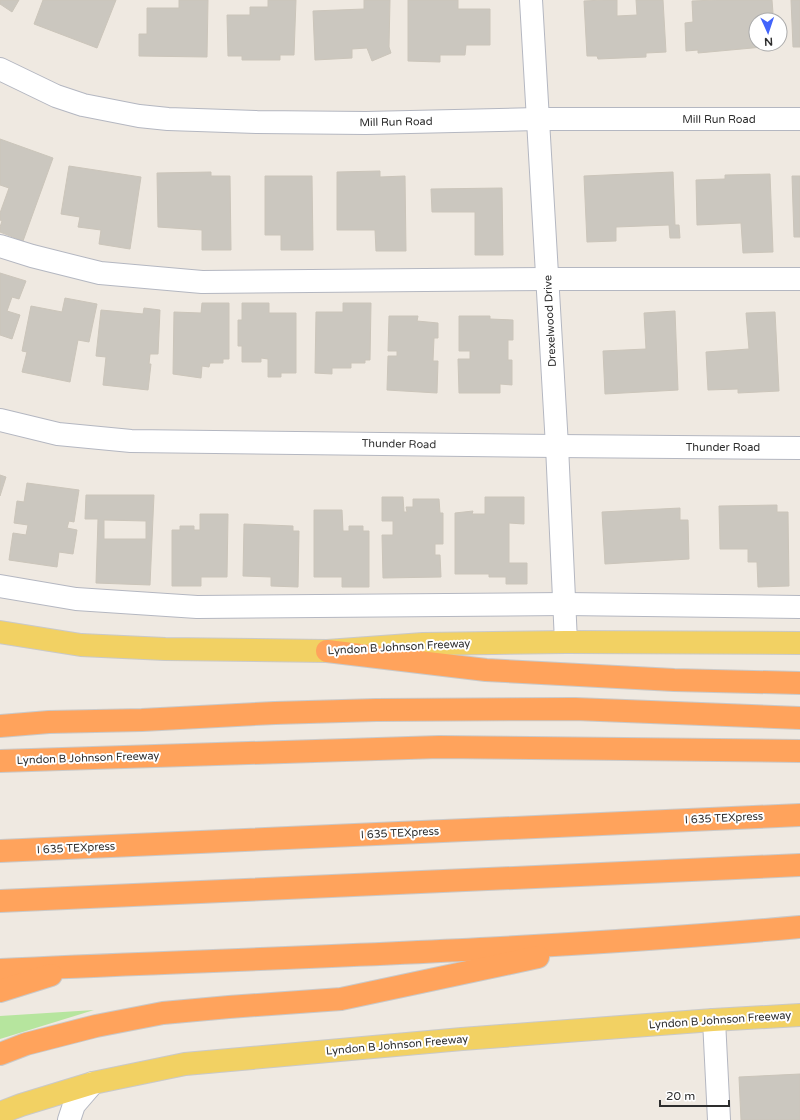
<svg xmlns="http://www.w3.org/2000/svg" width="800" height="1120" viewBox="0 0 800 1120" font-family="'Varela Round',sans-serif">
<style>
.green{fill:#b6e59e}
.building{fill:#cbc7bf;stroke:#cbc5ba;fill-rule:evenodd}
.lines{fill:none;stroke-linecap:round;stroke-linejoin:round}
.minor-casing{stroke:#b4b7c1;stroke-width:24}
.major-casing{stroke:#c9c9c9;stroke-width:24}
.highway-casing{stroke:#c9c9c9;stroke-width:24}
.minor{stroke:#fff;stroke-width:22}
.major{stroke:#f2d163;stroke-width:22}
.highway{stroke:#ffa35c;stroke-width:22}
.labels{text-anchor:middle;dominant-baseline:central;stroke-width:4;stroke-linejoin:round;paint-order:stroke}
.street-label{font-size:11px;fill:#2e2e2e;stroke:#fff}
</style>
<rect width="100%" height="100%" fill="#efe9e1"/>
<polygon class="green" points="94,1010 0,1039 0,1016"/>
<g class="building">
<polygon points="0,0 19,0 12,12 0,4"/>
<polygon points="43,0 116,0 97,48 34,24"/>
<polygon points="179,0 208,0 207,57 139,56 139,34 147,34 147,8 179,8"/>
<polygon points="268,0 296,0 294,55 280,55 280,60 242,60 242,56 228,56 227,15 250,15 250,7 268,7"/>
<polygon points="364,0 390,0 389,47 391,53 372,61 367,48 352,49 352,58 315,60 313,11 364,9"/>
<polygon points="408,0 458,0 458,9 490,9 490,45 466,45 465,55 440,55 440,62 408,61"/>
<polygon points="603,0 617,0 617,16 637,15 636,0 663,0 666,52 646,53 646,57 598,59 597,56 587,56 584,1"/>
<polygon points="716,0 772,0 773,13 762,14 762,20 756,20 756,44 763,44 763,47 698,53 698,50 686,51 685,23 693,22 692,1"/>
<polygon points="791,0 800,0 800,47 793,47"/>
<polygon points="0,139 53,158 23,241 0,232 0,227 2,221 0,220 0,213 9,188 0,185"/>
<polygon points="69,166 141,177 130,249 99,244 101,230 78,227 80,217 61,214"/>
<polygon points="380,171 380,177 405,176 406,251 376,251 375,230 337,230 337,172"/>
<polygon points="211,172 211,176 230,176 231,250 202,250 202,230 158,227 157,173"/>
<polygon points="673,172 675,225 679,225 680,238 670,238 669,225 616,227 616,241 587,242 584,176"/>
<polygon points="770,174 773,252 743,253 741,223 697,225 696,180 725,179 725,175"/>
<polygon points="265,176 312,176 313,250 281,250 281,235 265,235"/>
<polygon points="792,176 800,176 800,237 794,237"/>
<polygon points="502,188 503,255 475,255 475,212 432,212 431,189"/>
<polygon points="0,273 26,281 19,299 12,297 7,311 20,315 12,339 0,335"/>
<polygon points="65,298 97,304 89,342 78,340 70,382 22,372 27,352 22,351 31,306 62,312"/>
<polygon points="202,303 229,303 229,359 223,359 223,363 210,363 209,367 202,366 201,378 173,374 174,312 201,313"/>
<polygon points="242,303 269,303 269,313 296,313 296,373 281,373 281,377 268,377 268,359 261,358 261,362 242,362 242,346 238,346 238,320 242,320"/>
<polygon points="343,303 371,303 370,360 365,360 365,363 351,363 351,368 332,368 332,374 315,373 316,312 343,312"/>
<polygon points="144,308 160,310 158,354 150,354 149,364 151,364 148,390 103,385 106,357 96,356 101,310 143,314"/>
<polygon points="675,311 678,390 605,394 603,351 646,349 644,313"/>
<polygon points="775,312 779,391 738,393 738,389 708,390 706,352 749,349 746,313"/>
<polygon points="389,316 418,316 417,321 438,323 438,338 434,338 433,361 438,361 437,393 387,390 388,356 397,356 397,351 388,351"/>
<polygon points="459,316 490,316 490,319 513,320 513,340 508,340 508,360 512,360 512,385 500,384 500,393 459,393 458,359 470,359 470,351 459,351"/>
<polygon points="0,475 6,477 0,496"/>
<polygon points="27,483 79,490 74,522 69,521 67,528 77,530 73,554 59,552 57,567 9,560 13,533 26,535 28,525 14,523 17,501 24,502"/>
<path d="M86 495H154L150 585 96 583 98 519H85ZM104 520 146 521V539H104Z"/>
<polygon points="382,497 403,497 404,512 407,512 406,507 413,507 413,499 439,499 440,513 443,513 443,544 435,544 435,555 440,555 441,577 383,578 382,535 393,535 393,521 382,521"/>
<polygon points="485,497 524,497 524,524 509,523 509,563 527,563 527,584 506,584 506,577 489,577 489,574 455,574 455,513 473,511 472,514 485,514"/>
<polygon points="777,505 777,512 788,512 789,586 758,587 757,562 748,562 748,549 720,549 719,506"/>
<polygon points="680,508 680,520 688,520 689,559 605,564 602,512"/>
<polygon points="314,510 342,510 343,531 349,531 349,526 363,526 363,531 369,531 369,587 342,587 342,577 314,577"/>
<polygon points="200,514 228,514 227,577 201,577 201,586 172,586 172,530 180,530 180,526 194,526 194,530 200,530"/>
<polygon points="244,524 293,526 293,531 299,531 298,587 271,586 271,577 243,576"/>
<polygon points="800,1074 800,1120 741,1120 739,1077"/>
</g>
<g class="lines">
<g class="minor-casing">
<g id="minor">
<polyline points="531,0 557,446 566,642"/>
<polyline points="0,69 56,96 83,105 139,116 168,119 257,122 366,123 537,119 800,119"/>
<polyline points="0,246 32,256 100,273 202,282 547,279 800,279"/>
<polyline points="0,420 58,434 131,441 557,446 800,448"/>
<polyline points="0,586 76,599 197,607 565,604 800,607"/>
<polyline points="714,1020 719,1120"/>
<polyline points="69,1120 74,1105 93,1083"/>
</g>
</g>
<g class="major-casing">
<g id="major">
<polyline points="0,632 81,645 165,649 327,651 423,644 566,642 800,643"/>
<polyline points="0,1113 21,1105 93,1083 185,1064 462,1039 713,1020 800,1015"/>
</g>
</g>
<g class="highway-casing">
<g id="highway">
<polyline points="327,651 486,670 674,680 800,683"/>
<polyline points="0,726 49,722 142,720 275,713 376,710 575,709 800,718"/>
<polyline points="0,761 439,747 800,751"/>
<polyline points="0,851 800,815"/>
<polyline points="0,901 800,865"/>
<path d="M0 970C267 958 534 951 800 927"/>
<polyline points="0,991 51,975"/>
<polyline points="0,1054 26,1044 96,1026 163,1013 229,1007 341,999 538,957"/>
</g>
</g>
<use href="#minor" class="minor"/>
<use href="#major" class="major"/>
<use href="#highway" class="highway"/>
</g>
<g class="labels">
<g class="street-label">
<text x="719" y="119">Mill Run Road</text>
<text transform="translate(396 122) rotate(-1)">Mill Run Road</text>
<text transform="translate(550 321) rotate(-93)">Drexelwood Drive</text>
<text transform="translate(399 444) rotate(1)">Thunder Road</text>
<text x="723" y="447">Thunder Road</text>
<text transform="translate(399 647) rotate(-3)">Lyndon B Johnson Freeway</text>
<text transform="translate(88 758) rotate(-2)">Lyndon B Johnson Freeway</text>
<text transform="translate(724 818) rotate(-3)">I 635 TEXpress</text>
<text transform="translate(400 833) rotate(-3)">I 635 TEXpress</text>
<text transform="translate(76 848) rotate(-3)">I 635 TEXpress</text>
<text transform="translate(720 1020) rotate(-4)">Lyndon B Johnson Freeway</text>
<text transform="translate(397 1045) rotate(-5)">Lyndon B Johnson Freeway</text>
</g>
</g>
<g transform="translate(768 32) rotate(177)"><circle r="19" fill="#ffffff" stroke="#ababab"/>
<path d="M0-3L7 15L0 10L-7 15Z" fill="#4264fb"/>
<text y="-6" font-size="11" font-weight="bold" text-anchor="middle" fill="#2e2e2e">N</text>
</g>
<path d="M660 1100v6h69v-6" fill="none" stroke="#2e2e2e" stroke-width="2"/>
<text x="666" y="1100" font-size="12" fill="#2e2e2e" stroke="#ffffff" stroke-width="3" paint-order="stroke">20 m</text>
</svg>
